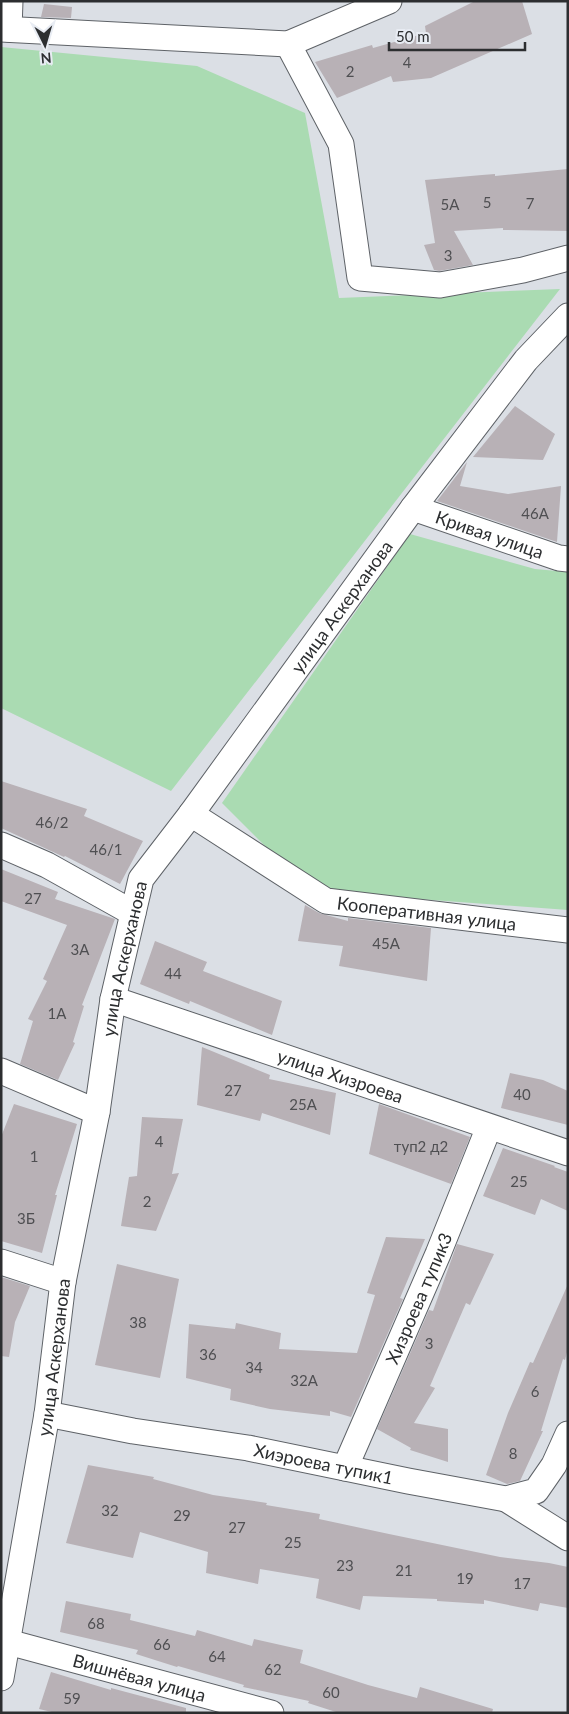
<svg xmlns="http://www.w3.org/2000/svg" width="569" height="1714" viewBox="0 0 569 1714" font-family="Lato,sans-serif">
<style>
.green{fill:#aadbb2}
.building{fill:#b8b1b6}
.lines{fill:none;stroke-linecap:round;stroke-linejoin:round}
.minor-casing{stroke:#5e6267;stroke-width:27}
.minor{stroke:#fff;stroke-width:25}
.labels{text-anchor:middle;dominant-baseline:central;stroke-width:4;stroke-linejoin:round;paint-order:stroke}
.number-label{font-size:15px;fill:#4f4f52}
.street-label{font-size:18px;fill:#2c2e30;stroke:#e8ecf3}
</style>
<rect width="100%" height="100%" fill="#dbdfe5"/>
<g class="green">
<polygon points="1,47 197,66 305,113 339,298 560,289 171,791 1,708"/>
<polygon points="410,534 535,569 568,572 568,910 310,891 222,803"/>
</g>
<g class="building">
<polygon points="475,1 522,1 532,34 431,78 393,82 391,76 337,98 315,62 372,45 373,48 426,33 425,26"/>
<polygon points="44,4 72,7 71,18 41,17"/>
<polygon points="568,169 568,231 503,230 503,228 454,231 473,265 439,271 434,270 424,245 435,243 425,180 482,175 495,174 495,176"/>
<polygon points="515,406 555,434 543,460 473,457"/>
<polygon points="467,462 460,486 508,494 561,486 557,542 437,501"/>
<polygon points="1,781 87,809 84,816 143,841 120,884 65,856 64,857 1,828"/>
<polygon points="1,869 58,892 55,899 115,919 82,1005 84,1006 73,1042 75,1043 58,1080 20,1064 33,1021 28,1019 47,981 43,979 67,925 1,901"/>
<polygon points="305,905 319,913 348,921 348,918 431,928 427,981 339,966 343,946 298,941"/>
<polygon points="155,941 207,962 203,971 282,1001 272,1035 190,1001 189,1004 140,984"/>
<polygon points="202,1047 270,1075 269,1079 336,1093 330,1135 262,1113 260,1121 197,1105"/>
<polygon points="510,1073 543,1080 568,1091 568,1125 501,1108"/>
<polygon points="14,1104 77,1124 55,1195 57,1195 42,1253 1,1241 1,1137"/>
<polygon points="379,1104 470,1137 451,1184 369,1154"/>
<polygon points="142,1117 183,1119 172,1174 179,1173 156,1231 121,1226 129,1177 137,1176"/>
<polygon points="503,1148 555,1166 554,1167 568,1172 568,1211 541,1199 535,1215 483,1196"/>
<polygon points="386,1237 425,1239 400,1298 403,1299 351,1417 330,1411 330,1416 270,1409 230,1400 231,1389 186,1378 189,1324 235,1329 236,1323 281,1333 279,1349 357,1353 375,1295 367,1293"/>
<polygon points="457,1244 494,1254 470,1305 466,1303 430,1386 435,1388 414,1423 448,1429 448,1462 410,1450 411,1448 377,1429 429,1310 433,1311"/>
<polygon points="117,1264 179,1279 160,1378 95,1365"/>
<polygon points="1,1277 30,1286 15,1322 9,1357 1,1356"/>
<polygon points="568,1284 568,1348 565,1360 563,1359 541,1431 543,1431 520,1481 507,1484 486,1475 508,1413 530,1362 533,1363"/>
<polygon points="88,1465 154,1477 153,1479 213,1495 267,1503 266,1505 320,1514 319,1519 389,1534 500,1557 549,1563 568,1567 568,1608 540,1603 538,1611 484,1600 484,1604 437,1601 437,1599 363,1596 360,1610 316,1598 319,1579 260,1569 258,1584 206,1573 208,1552 140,1532 133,1558 66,1543"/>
<polygon points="66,1601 131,1614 130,1620 195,1636 197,1630 252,1646 254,1639 303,1650 300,1663 368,1685 417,1698 420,1687 493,1709 492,1713 339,1713 308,1703 309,1701 243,1687 244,1685 178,1666 177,1667 136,1654 138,1650 60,1632"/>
<polygon points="51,1672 111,1690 111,1688 186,1708 186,1713 56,1713 39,1709"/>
</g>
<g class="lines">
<g class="minor-casing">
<g id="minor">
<polyline points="1,29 288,44 389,1"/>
<polyline points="9,29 10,1"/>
<polyline points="288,44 341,144 360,278 440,285 523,270 568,258"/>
<path id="s1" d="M413 508 559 558 568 559"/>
<path id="s2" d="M191 814 326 901 568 930"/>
<polyline points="1,845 47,865 133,913"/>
<path id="s3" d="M113 999 568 1153"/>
<polyline points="1,1071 97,1112"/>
<polyline points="1,1262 63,1282"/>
<path id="s4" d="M47 1414 133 1431 248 1448 408 1481 506 1499 536 1491 554 1465 568 1434"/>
<path id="s5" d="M345 1468 438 1254 489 1127"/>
<polyline points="506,1499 568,1538"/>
<path id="s6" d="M8 1642 271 1713"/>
<path id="s7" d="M1 1678 47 1414 63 1282 97 1112 113 999 141 879 191 814 413 508 526 360 568 316"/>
</g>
</g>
<use href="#minor" class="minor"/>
</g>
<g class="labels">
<g class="number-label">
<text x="407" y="62">4</text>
<text x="350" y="71">2</text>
<text x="487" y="202">5</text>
<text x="530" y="203">7</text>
<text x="450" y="204">5А</text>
<text x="448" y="255">3</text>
<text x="535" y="513">46А</text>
<text x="52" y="822">46/2</text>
<text x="106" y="849">46/1</text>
<text x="33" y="898">27</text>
<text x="386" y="943">45А</text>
<text x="80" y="949">3А</text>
<text x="173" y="973">44</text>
<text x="57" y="1013">1А</text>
<text x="233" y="1090">27</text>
<text x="522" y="1094">40</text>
<text x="303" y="1104">25А</text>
<text x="159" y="1141">4</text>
<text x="421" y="1146">туп2 д2</text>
<text x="34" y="1156">1</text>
<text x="519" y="1181">25</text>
<text x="147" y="1201">2</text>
<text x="26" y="1218">3Б</text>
<text x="138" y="1322">38</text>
<text x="429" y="1343">3</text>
<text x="208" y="1354">36</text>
<text x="254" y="1367">34</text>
<text x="304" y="1380">32А</text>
<text x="535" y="1391">6</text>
<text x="513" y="1453">8</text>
<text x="110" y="1510">32</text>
<text x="182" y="1515">29</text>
<text x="237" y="1527">27</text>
<text x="293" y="1542">25</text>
<text x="345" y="1565">23</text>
<text x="404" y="1570">21</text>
<text x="465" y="1578">19</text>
<text x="522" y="1583">17</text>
<text x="96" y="1623">68</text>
<text x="162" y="1644">66</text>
<text x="217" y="1656">64</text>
<text x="273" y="1669">62</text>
<text x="331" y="1692">60</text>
<text x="72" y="1698">59</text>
</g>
<g class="street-label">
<text stroke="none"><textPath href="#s1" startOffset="81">Кривая улица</textPath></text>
<text stroke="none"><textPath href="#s7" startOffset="1150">улица Аскерханова</textPath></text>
<text stroke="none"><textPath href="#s2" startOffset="262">Кооперативная улица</textPath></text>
<text stroke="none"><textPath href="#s7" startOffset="730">улица Аскерханова</textPath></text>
<text stroke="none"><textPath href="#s3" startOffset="240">улица Хизроева</textPath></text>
<text stroke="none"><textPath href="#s5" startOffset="185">Хизроева тупик3</textPath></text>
<text stroke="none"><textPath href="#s7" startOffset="325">улица Аскерханова</textPath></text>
<text stroke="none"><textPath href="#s4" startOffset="281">Хиэроева тупик1</textPath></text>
<text stroke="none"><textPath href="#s6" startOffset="136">Вишнёвая улица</textPath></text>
</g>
</g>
<rect width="569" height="1714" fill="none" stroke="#2c2e30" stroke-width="5"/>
<g transform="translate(45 45) rotate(175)" stroke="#e8ecf3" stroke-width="4" paint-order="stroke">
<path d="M0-4L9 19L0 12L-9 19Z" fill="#2c2e30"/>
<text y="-8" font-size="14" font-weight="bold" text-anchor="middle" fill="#2c2e30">N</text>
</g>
<path d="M389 42v8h136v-8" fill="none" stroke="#2c2e30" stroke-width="2.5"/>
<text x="396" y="42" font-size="15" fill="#2c2e30" stroke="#e8ecf3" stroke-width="4" paint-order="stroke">50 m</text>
</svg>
